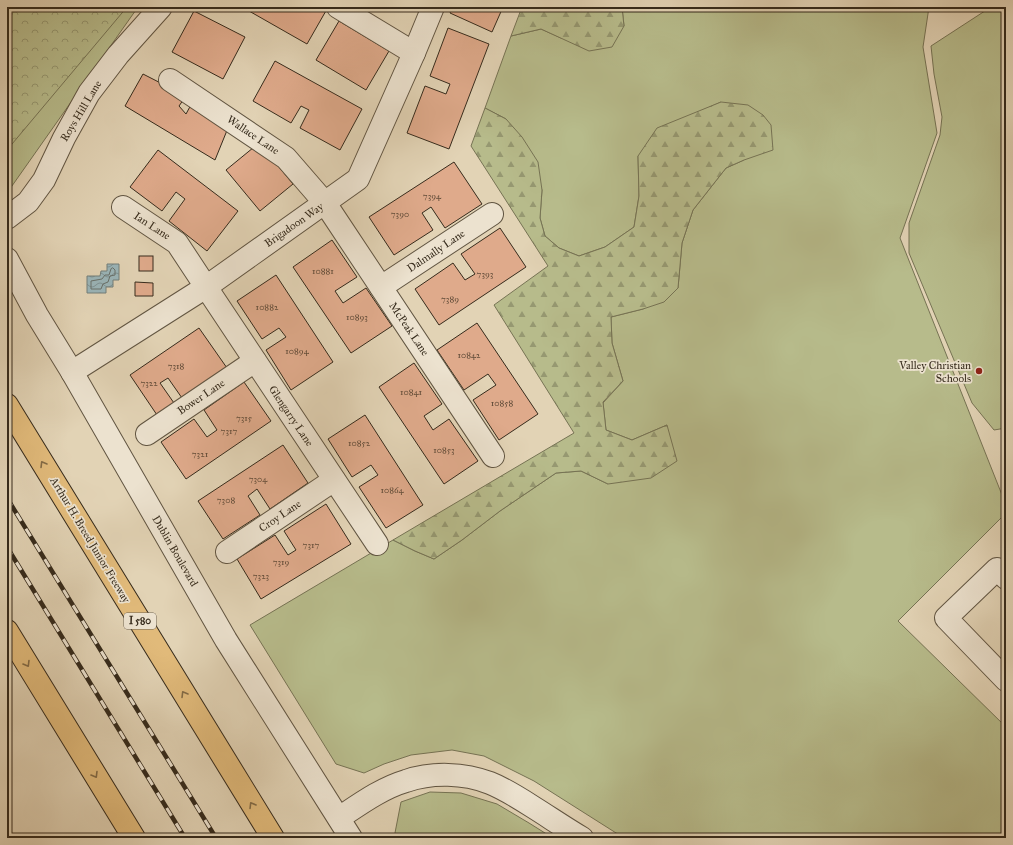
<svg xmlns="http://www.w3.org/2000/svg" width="1013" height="845" viewBox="0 0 1013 845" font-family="'IM FELL Great Primer',serif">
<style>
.green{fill:#b7bb8b;stroke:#767354}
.forest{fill:url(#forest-firs);stroke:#767354}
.park{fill:url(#park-crowns);stroke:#767354}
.water{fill:url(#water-waves);stroke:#727e7a}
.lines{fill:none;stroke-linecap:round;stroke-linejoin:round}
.shore{stroke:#68706a;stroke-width:1}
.building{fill:#dfaa8b;stroke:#362b1c}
.minor-casing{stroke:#615542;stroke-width:24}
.highway-casing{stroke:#362b1c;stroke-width:24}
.minor{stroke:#ece2cf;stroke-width:22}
.highway{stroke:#e1ba7a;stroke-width:22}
.rail-casing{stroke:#362b1c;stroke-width:4.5}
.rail{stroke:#ece2cf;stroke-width:3;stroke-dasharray:9;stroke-linecap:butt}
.oneway{stroke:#836b46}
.poi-dot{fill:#8f2418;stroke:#ece2cf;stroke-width:1.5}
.labels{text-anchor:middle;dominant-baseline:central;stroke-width:3.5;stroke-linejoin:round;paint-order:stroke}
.number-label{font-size:9px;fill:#604b38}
.shield{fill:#ece2cf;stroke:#6d6252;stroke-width:1}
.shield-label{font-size:10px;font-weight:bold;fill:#362b1c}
.street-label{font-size:11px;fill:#362b1c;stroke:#ece2cf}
.poi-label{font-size:11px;fill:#362b1c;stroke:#ece2cf;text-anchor:end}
</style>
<defs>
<pattern id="forest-firs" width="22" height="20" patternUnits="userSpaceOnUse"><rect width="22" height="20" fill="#b7bb8b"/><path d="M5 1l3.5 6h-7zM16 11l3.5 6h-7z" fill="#969871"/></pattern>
<pattern id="park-crowns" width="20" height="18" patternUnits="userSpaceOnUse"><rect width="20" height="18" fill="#b7bb8b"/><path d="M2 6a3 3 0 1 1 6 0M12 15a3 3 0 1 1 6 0" fill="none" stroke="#969871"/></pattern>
<pattern id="water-waves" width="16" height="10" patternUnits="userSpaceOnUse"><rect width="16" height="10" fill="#9ab5b9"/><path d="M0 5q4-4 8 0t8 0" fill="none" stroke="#7e9396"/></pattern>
</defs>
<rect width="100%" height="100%" fill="#e2d3b5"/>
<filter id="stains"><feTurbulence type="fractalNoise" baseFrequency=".005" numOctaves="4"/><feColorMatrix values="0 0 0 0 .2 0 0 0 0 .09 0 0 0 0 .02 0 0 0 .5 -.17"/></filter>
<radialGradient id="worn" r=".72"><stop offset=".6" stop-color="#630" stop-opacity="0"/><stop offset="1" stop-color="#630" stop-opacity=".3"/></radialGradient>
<g class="green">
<polygon points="7,7 138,7 7,193"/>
<polygon points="622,7 929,7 923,47 937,133 900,238 1006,505 1006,513 898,621 1006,727 1006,838 624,838 534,781 484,756 452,750 411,755 384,764 364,773 336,764 250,625 393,540 415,551 434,559 462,540 500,511 556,473 581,471 608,484 667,425 632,440 606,430 603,403 623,381 612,343 611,317 643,309 678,288 682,243 693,210 726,168 744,160 721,102 696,113 638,156 639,196 634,227 605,247 579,256 559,248 545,236 540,218 542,190 506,119 485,108 511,36 541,29 561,38 624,26"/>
<polygon points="991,7 1006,7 1006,428 994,430 972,403 909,253 909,223 940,135 942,117 934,74 931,46"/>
<polygon points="430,792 461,793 497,804 529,823 553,838 394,838 401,802"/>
</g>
<g class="forest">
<polygon points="522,7 622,7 624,26 612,47 589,51 541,29 511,36"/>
<polygon points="721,102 748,105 763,115 771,125 773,150 744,160 726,168 693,210 682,243 678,288 664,302 643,309 611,317 612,343 623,381 603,402 606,430 632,440 667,425 677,461 651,478 608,484 581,471 556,473 500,511 462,540 434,559 415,551 393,540 574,433 494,305 548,266 471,146 485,108 506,119 522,137 538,162 542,190 540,218 545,236 559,248 579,256 605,247 634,227 639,196 638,156 657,128"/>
</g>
<polygon class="park" points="10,7 127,7 7,150 7,114"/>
<polygon class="water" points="107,264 119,264 119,280 113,280 113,287 106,287 106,293 87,293 87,276 100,276 101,271 107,271"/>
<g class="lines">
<polygon class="shore" points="113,268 115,270 115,275 110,276 108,282 103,284 101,289 91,289 91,281 102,279 105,275 109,275 111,269"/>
</g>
<g class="building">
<polygon points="242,7 324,7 327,9 307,44"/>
<polygon points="453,7 503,7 492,32 450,13"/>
<polygon points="194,11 245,37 223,79 172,52"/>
<polygon points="339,21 389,51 366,90 316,60"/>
<polygon points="448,28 489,44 449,149 407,133 425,86 446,94 450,84 430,76"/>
<polygon points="275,61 362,109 340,150 300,128 309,110 301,106 291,123 253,101"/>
<polygon points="143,74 186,96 179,106 186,114 193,101 230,123 215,160 125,106"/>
<polygon points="259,143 293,184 260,211 226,170"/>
<polygon points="158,150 238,211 207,251 169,221 185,199 176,192 162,211 130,187"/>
<polygon points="454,162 482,204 445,228 431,207 422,213 433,230 394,255 369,217"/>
<polygon points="500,228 526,267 439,325 415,289 453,263 465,280 475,274 461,254"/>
<polygon points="332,240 357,277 335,291 343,303 366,288 392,326 351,353 293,267"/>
<rect x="139" y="256" width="14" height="15"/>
<polygon points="276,275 333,362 291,390 266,350 286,337 279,328 262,339 237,301"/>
<polygon points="135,282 153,283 153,296 135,296"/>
<polygon points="477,323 538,414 499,440 473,400 496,385 488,374 464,390 437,350"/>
<polygon points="199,328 227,368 182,398 168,378 160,383 174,403 157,415 130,375"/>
<polygon points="414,363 442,404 424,416 433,430 449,419 478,461 444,484 379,387"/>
<polygon points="244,382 271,421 186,479 161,442 194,419 207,437 217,430 204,410"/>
<polygon points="365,415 423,505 386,528 359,487 378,475 371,465 352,477 328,439"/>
<polygon points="283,445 308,483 270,509 257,489 248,496 260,515 223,539 198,501"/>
<polygon points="326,504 351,544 261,599 237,559 275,535 288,555 296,550 284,531"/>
</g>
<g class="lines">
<g class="minor-casing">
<g id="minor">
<polyline points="338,7 414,53"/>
<polyline points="170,80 286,158 325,203 493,456"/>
<polyline points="123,207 177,243 206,287 377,544"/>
<polyline points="7,218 28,202 44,180 64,138 89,93 118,55 161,7"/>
<polyline points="7,259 37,315 72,372 226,640 351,838"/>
<polyline points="381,287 492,214"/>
<polyline points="72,372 206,287 358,179 414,53 433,7"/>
<polyline points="147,434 255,361"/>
<polyline points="227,552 334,480"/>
<polyline points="1006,578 997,569 946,618 1006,680"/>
<path d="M339 818C360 804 382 788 406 781 432 772 464 773 490 783 505 789 519 798 533 807 549 817 565 828 582 838"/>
</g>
</g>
<g class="highway-casing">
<g id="highway">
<polyline points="7,405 273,838"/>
<polyline points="7,631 134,838"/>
</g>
</g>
<use href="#minor" class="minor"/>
<use href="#highway" class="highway"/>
<g class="rail-casing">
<g id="rail">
<polyline points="7,498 216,838"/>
<polyline points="7,547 185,838"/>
</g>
</g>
<use href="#rail" class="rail"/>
</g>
<defs><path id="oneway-chevron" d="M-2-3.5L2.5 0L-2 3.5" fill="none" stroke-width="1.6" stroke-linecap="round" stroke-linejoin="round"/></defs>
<g class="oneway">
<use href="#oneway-chevron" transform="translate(43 464) rotate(-121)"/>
<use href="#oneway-chevron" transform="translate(27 664) rotate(59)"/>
<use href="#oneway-chevron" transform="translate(184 694) rotate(-121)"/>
<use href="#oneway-chevron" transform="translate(95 775) rotate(59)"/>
<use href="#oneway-chevron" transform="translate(252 805) rotate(-121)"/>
</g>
<circle class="poi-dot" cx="979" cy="371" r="4"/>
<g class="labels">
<g class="number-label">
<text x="432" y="195">7394</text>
<text x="400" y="213">7390</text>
<text x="323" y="270">10881</text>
<text x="485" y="273">7393</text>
<text x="450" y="298">7389</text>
<text x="267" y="306">10882</text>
<text x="357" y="316">10893</text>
<text x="297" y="350">10894</text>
<text x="469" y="354">10842</text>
<text x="176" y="365">7318</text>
<text x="149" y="382">7322</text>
<text x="411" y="391">10841</text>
<text x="502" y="402">10858</text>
<text x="244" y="417">7315</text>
<text x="229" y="430">7317</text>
<text x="359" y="442">10852</text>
<text x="444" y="449">10853</text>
<text x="200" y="453">7321</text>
<text x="258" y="478">7304</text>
<text x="392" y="489">10864</text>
<text x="226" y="499">7308</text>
<text x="311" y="544">7317</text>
<text x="281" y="561">7319</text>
<text x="261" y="575">7323</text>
</g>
<rect class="shield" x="124" y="613" width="32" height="16" rx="3"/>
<g class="shield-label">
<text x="140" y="621">I 580</text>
</g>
<g class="street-label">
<text transform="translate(81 111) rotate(-59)">Roys Hill Lane</text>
<text transform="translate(253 135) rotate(34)">Wallace Lane</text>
<text transform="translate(294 225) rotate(-35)">Brigadoon Way</text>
<text transform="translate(152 226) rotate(33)">Ian Lane</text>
<text transform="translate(436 251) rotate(-34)">Dalmally Lane</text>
<text transform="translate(409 329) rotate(56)">McPeak Lane</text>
<text transform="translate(201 397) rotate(-34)">Bower Lane</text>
<text transform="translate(291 416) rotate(56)">Glengarry Lane</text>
<text transform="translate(280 516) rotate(-34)">Croy Lane</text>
<text transform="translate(90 540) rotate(59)">Arthur H. Breed Junior Freeway</text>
<text transform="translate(175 551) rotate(60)">Dublin Boulevard</text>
</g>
<g class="poi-label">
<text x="971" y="365">Valley Christian<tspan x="971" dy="13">Schools</tspan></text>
</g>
</g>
<rect width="1013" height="845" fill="none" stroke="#e2d3b5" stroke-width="24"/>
<rect x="8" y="8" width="997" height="829" fill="none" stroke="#362b1c" stroke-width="2"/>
<rect x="12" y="12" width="989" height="821" fill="none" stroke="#362b1c"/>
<rect width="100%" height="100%" filter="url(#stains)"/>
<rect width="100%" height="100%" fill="url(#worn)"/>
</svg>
